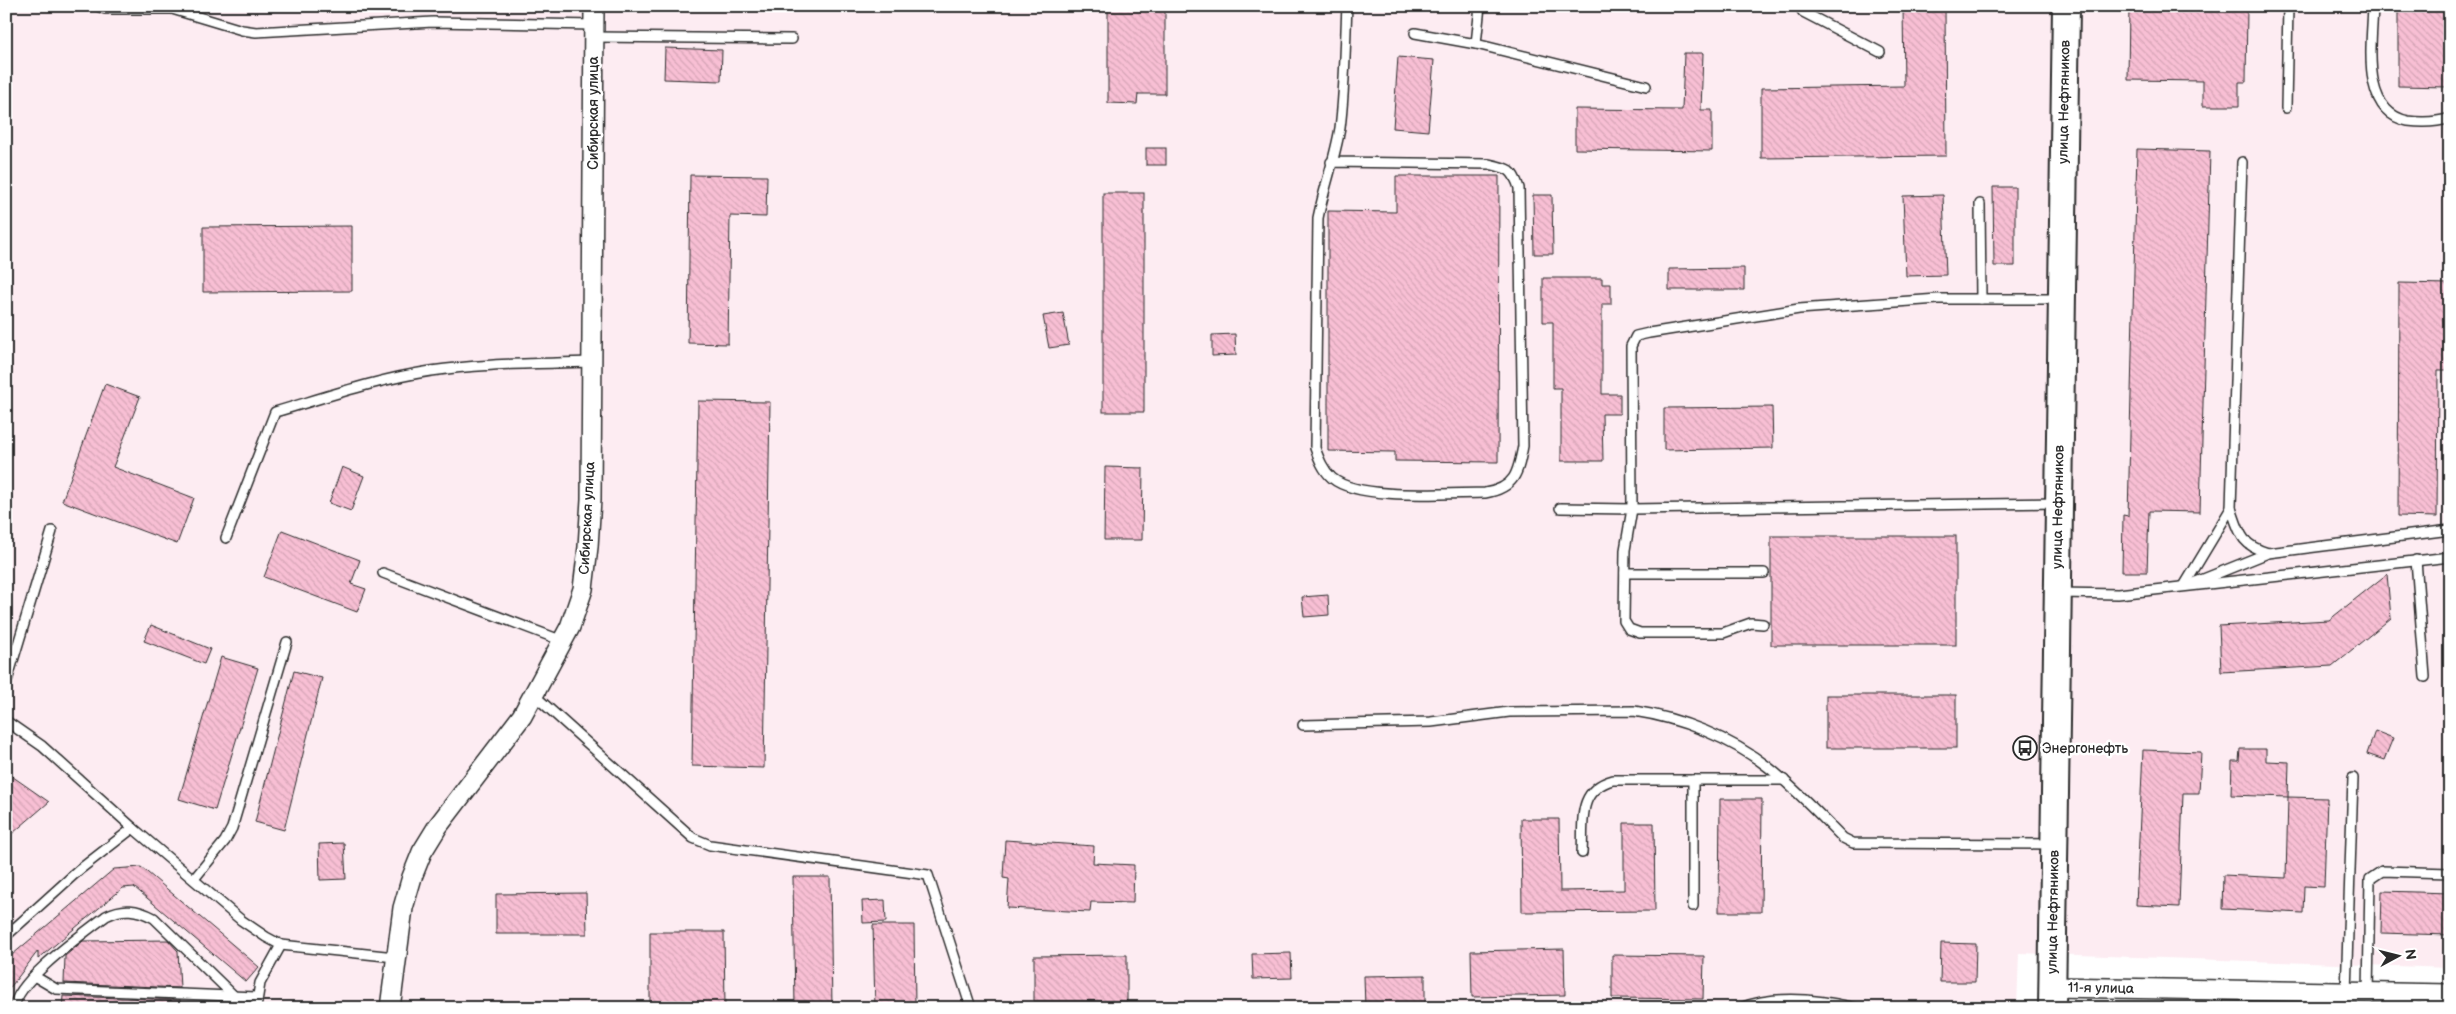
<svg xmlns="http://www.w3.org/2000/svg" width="2456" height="1014" viewBox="0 0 2456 1014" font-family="'Balsamiq Sans',sans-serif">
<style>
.built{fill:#fdecf2}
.building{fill:url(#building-back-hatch);stroke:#2b2b2b}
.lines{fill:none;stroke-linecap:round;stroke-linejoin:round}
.lane-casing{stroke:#2b2b2b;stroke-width:12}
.street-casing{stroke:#2b2b2b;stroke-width:22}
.secondary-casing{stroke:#2b2b2b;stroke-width:30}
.lane{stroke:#fff;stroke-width:9}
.street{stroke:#fff;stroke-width:19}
.secondary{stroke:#fff;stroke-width:26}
.labels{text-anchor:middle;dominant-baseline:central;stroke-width:5;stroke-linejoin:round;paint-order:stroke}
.street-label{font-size:14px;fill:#2b2b2b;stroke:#fff}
.poi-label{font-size:14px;fill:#2b2b2b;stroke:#fff;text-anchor:start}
</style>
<defs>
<pattern id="building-back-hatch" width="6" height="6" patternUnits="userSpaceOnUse" patternTransform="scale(1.25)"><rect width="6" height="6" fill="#f8bfd4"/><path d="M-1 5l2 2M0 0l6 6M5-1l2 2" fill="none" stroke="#d5a4b6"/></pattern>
</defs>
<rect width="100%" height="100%" fill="#fff"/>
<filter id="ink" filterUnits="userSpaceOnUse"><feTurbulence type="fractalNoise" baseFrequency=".02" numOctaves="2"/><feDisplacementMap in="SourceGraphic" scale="10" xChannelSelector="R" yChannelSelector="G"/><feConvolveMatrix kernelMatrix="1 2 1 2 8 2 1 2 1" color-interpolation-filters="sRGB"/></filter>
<g filter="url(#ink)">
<polygon class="built" points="6,6 2450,6 2450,968 2019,953 2017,1008 6,1008"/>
<g class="building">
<polygon points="1108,6 1165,6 1165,94 1138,94 1137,104 1108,103"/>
<polygon points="1903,6 1945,6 1946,156 1761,158 1761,88 1904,86"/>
<polygon points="2129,6 2247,6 2246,82 2239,82 2239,106 2203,106 2203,81 2128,80"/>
<polygon points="2398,6 2448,6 2448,87 2398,86"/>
<polygon points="665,48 722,50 721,81 664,79"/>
<polygon points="1684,53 1703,53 1701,110 1712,110 1712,151 1575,149 1575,109 1682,110"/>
<polygon points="1398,57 1434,60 1428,131 1393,128"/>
<rect x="1146" y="148" width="20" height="17"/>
<polygon points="2137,149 2210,151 2200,512 2149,511 2147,572 2122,572 2123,515 2128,516"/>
<polygon points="690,175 767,176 766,217 730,216 728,344 688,343"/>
<polygon points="1396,176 1499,176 1498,462 1395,461 1395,452 1328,451 1328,211 1396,212"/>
<polygon points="1993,187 2015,187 2015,266 1994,266"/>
<rect x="1103" y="193" width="41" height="219"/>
<polygon points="1533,195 1552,195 1553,254 1534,254"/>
<polygon points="1943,195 1946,275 1906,276 1903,196"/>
<polygon points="352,226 352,291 203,292 203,227"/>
<polygon points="1744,268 1744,290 1669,290 1669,269"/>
<polygon points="1543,278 1602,278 1602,284 1611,284 1611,304 1602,304 1602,394 1620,394 1620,414 1602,414 1603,461 1561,461 1561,388 1553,388 1553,322 1543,322"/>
<polygon points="2399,283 2450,284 2450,370 2438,370 2437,517 2398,516"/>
<polygon points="1063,313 1069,345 1049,348 1043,316"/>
<polygon points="1235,334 1236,355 1212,356 1212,335"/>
<polygon points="105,384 140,397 113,467 194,498 177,544 62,501"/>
<polygon points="698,401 770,402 764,768 692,766"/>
<polygon points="1772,407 1773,448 1664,450 1664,408"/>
<polygon points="342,467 364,476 351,511 329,503"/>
<polygon points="1105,467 1143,468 1142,540 1104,540"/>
<polygon points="282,530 360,560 351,584 366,589 357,612 264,577"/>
<rect x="1771" y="536" width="185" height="109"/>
<polygon points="2387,574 2391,618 2332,666 2221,672 2219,626 2329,620"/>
<polygon points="1328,595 1329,615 1304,617 1302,597"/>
<polygon points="151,625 210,649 204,664 144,641"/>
<polygon points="221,657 258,668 215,810 179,799"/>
<polygon points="294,671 322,678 284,830 255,822"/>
<rect x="1826" y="695" width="130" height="53"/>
<polygon points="2375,731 2393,738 2384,760 2367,754"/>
<polygon points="2240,749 2266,749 2266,761 2289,762 2288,797 2231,795 2232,761 2239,761"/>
<polygon points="2143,750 2201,752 2199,793 2183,793 2179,907 2136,905"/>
<polygon points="6,772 49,802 6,839"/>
<polygon points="2288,797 2327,798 2324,887 2304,886 2303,913 2222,909 2223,875 2286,878"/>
<polygon points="1720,799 1762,799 1761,912 1719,912"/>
<polygon points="1521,819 1559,819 1560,891 1624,890 1624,823 1654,823 1655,911 1522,912"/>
<polygon points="1005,840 1094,846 1093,863 1134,865 1133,903 1091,902 1090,912 1007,908 1009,879 1003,878"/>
<polygon points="344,843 346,879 320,880 319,844"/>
<polygon points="141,867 259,967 246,982 134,887 123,888 38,959 38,951 6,993 6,960 114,869"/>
<polygon points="793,877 830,877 832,1008 795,1008"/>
<polygon points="2382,891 2450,893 2450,935 2381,933"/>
<polygon points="586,893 587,934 496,934 496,894"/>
<polygon points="885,900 886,922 863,923 862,901"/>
<polygon points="873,925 914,925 915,1008 875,1008"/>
<polygon points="650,932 724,932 725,1008 650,1008"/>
<polygon points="168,940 178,951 180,988 64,983 65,956 83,941"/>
<polygon points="1941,943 1976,944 1975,982 1940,982"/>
<polygon points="1564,949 1565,995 1472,997 1471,951"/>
<polygon points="1291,953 1292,978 1253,979 1252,954"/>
<polygon points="1127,955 1127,1001 1034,1001 1034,956"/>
<polygon points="1612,955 1704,956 1703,999 1612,998"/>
<polygon points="1425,975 1425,1008 1365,1008 1364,976"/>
<polygon points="63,996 180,1000 181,1008 62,1008"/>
</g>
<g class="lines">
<g class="lane-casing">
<g id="lane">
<polyline points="97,6 105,9 172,9 242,30 256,32 433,22 593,25"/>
<polyline points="1480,6 1476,44 1646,86"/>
<polyline points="1799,6 1803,12 1880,52"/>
<path d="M2373 6C2372 43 2360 112 2408 121 2423 123 2435 123 2450 118"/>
<polyline points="1415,33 1476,44"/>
<polyline points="593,37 792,39"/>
<polyline points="2286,108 2288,6"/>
<path d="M1331 162 1489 164C1508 168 1513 169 1519 188L1523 446C1518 473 1515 488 1485 493 1449 493 1359 501 1332 478 1323 470 1319 459 1315 448L1318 218C1324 188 1335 158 1340 128 1345 89 1345 47 1347 6"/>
<path d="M2242 162 2231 508C2240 534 2241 545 2268 553L2450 530"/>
<polyline points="1980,204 1981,299"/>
<polyline points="2057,503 1632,509 1631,346 1636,336 1649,333 1799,309 1938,299 2059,299"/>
<polyline points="1560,508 1632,509 1625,550 1624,621 1629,629 1640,633 1723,633 1751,623 1763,624"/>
<path d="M226 538 275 412C326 397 378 379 431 371 484 363 538 364 591 362"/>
<polyline points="2416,560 2425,677"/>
<polyline points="383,573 563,641"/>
<polyline points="1625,573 1764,573"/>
<polyline points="2196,582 2268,553"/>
<polyline points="2184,586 2231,508"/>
<polyline points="2059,593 2118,594 2450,557"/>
<polyline points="6,684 52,531"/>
<polyline points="534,695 693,838 710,845 928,875 971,1008"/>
<polyline points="6,721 42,746 133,828 241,920 266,937 281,945 395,957"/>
<path d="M1303 725 1431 722 1509 712 1634 711C1681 718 1731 738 1768 767 1795 788 1819 814 1843 838L1853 843 2051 844"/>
<polyline points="1693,780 1693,906"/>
<path d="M1582 853C1584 822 1576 790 1613 780H1784"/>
<polyline points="194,879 225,841 232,828 287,642"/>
<polyline points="6,936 79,870 133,828"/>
<polyline points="34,976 56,989 256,997"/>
<polyline points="2346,993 2353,778"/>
<polyline points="2368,993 2370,879 2382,871 2450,873"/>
<path d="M14 1008C17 980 83 934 106 916 123 907 137 909 154 918L233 995"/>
<polyline points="256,1008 260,983 281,945"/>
<path d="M1740 1008C1777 994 1819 999 1856 1008"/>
</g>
</g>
<g class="street-casing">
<g id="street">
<polyline points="2052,987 2450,994"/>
<polyline points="390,1008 403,908 412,877 422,852 438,826 522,716 570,627 583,589 588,547 591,499 594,6"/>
</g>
</g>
<g class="secondary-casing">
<polyline id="secondary" points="2052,1008 2066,6"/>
</g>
<use href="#lane" class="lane"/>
<use href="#street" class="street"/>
<use href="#secondary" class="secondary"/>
</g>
</g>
<defs>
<g id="bus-ring" transform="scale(1.25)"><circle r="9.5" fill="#fff" stroke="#2b2b2b" stroke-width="1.5"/><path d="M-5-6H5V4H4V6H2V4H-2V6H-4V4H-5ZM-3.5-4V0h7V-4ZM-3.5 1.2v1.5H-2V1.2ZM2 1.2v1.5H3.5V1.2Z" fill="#2b2b2b"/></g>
</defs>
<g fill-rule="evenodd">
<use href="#bus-ring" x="2025" y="748"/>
</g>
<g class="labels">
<g class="street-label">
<text transform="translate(2064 102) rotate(-89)">улица Нефтяников</text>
<text transform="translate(593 113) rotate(-90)">Сибирская улица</text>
<text transform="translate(2058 507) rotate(-89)">улица Нефтяников</text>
<text transform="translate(587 518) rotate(-87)">Сибирская улица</text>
<text transform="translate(2053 912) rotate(-89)">улица Нефтяников</text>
<text transform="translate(2101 988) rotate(1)">11-я улица</text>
</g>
<g class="poi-label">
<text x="2042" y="748">Энергонефть</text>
</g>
</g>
<rect width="2456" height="1014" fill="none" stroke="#fff" stroke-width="25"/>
<rect x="12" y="12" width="2431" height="989" fill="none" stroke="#2b2b2b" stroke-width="2" filter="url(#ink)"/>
<g transform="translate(2398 956) rotate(83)" stroke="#ffffff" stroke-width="4" paint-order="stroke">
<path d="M0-4L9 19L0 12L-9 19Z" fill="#2b2b2b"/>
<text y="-8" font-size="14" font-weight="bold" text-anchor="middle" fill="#2b2b2b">N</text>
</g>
</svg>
